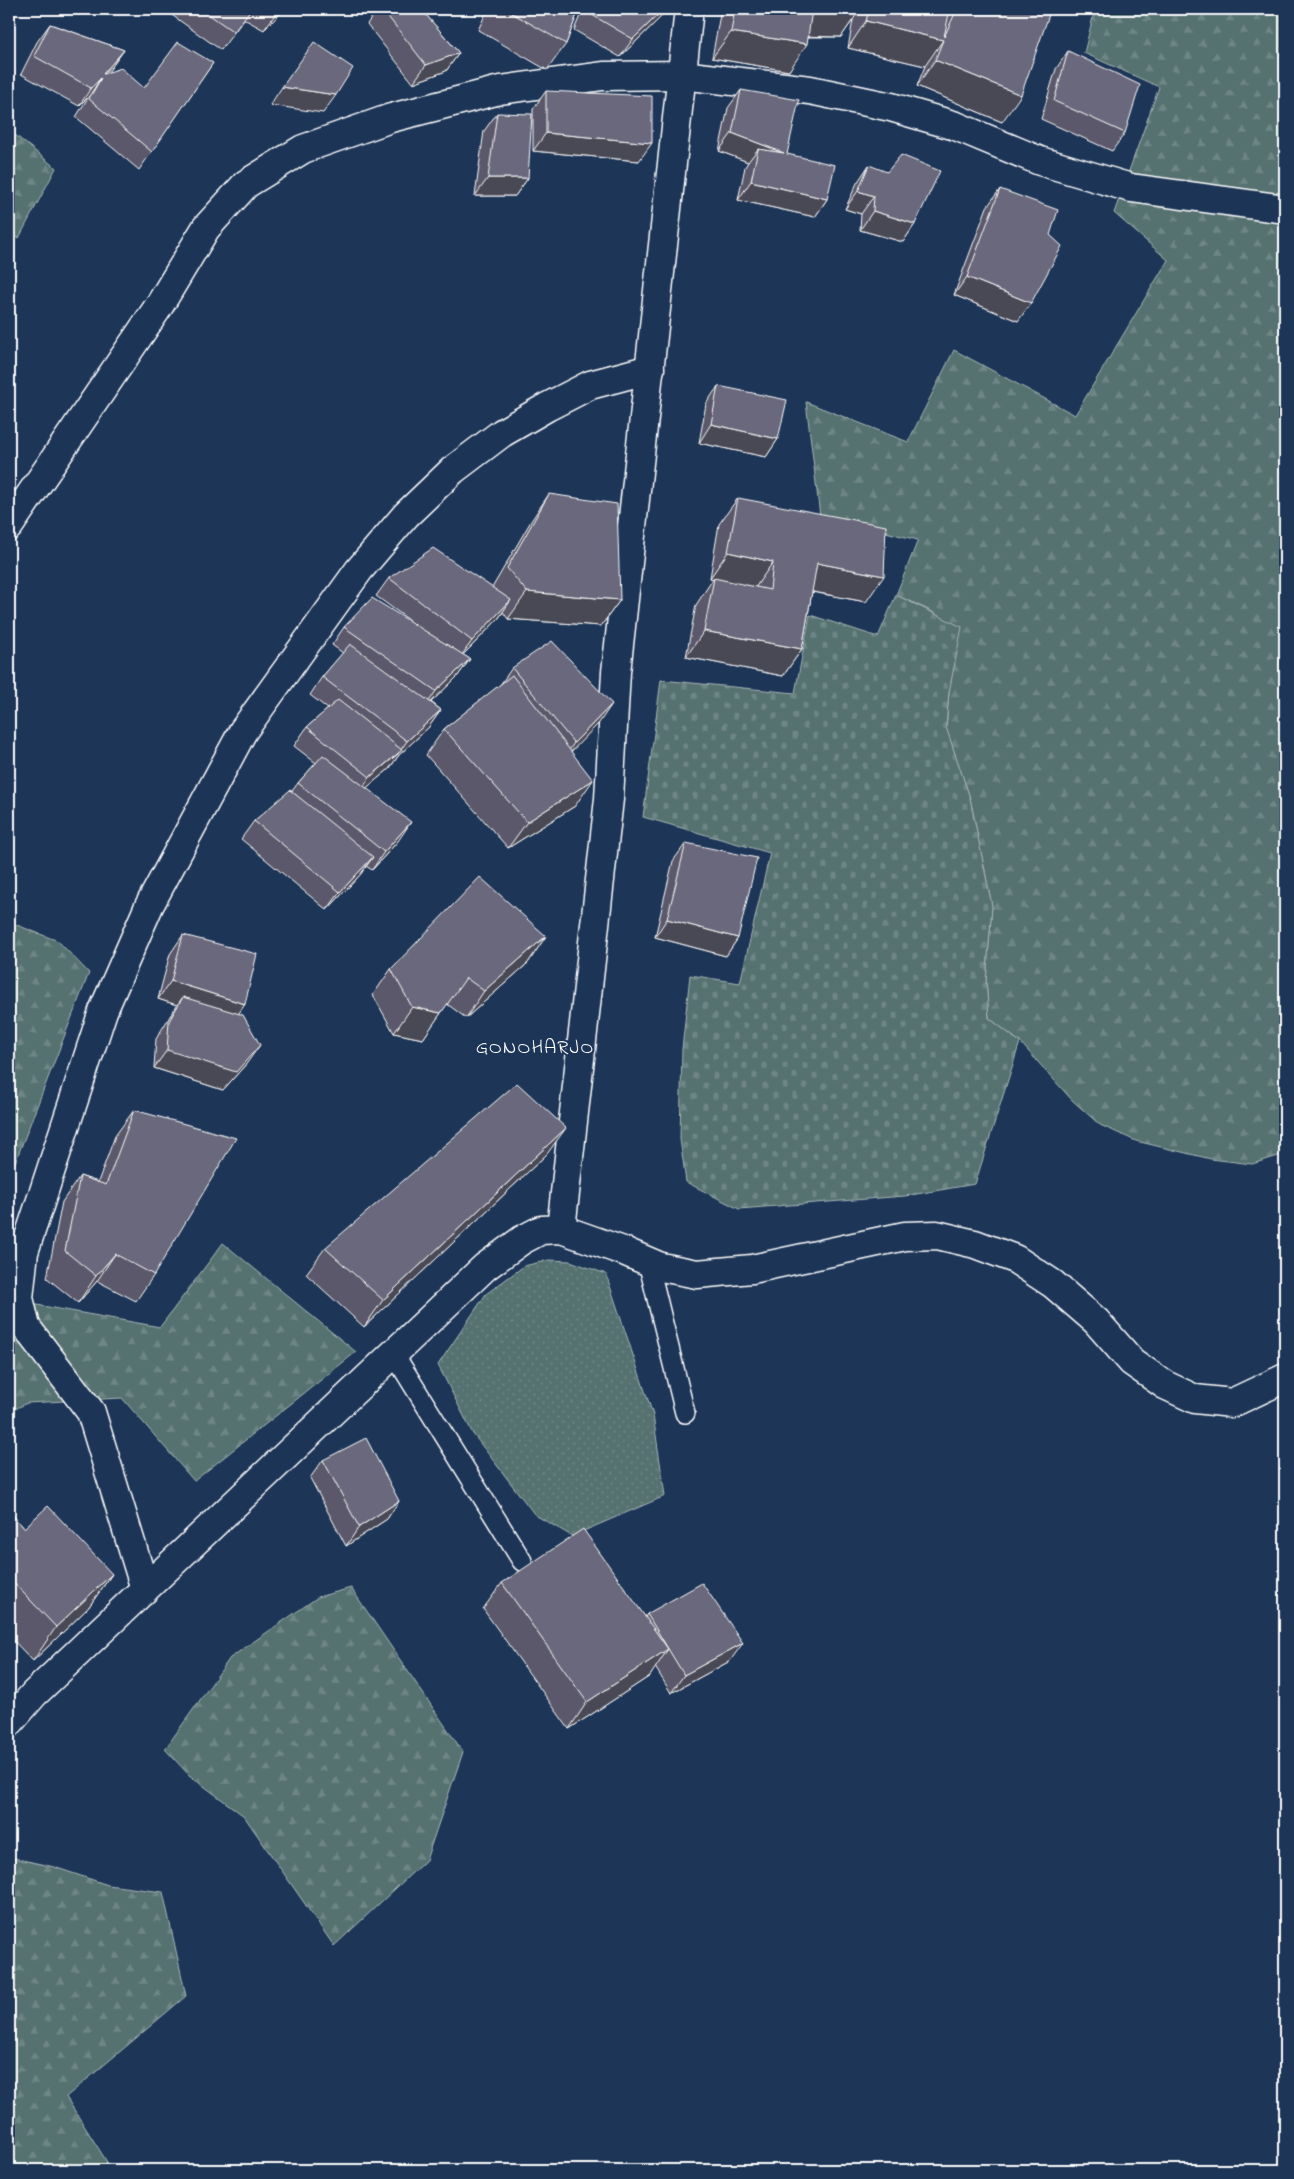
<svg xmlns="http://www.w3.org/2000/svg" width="1294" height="2179" viewBox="0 0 1294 2179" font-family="'Indie Flower',sans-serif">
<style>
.grass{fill:url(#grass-dots);stroke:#aab8b7}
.forest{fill:url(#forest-firs);stroke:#aab8b7}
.cemetery{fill:url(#cemetery-stones);stroke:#aab8b7}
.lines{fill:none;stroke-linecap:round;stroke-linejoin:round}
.lane-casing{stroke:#fff;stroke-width:22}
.street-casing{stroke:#fff;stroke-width:31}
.secondary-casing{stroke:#fff;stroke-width:31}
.lane{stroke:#1d3557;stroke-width:19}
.street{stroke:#1d3557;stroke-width:28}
.secondary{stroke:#1d3557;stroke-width:28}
.wall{fill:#5a596a;stroke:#fff}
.shaded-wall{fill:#4a4956;stroke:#fff}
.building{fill:#69687b;stroke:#fff}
.labels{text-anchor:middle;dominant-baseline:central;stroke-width:4;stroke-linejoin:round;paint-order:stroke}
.quarter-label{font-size:20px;letter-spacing:1px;fill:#fff;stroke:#1d3557}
</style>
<defs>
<pattern id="grass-dots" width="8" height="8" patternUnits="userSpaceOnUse" patternTransform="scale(1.25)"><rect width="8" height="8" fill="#55716f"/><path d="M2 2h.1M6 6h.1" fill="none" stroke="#6e8685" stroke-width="1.8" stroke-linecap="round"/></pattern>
<pattern id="forest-firs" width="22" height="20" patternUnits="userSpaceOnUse" patternTransform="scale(1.25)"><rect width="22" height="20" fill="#55716f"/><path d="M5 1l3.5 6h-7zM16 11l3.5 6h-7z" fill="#6e8685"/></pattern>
<pattern id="cemetery-stones" width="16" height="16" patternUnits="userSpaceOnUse" patternTransform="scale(1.25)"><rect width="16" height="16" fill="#55716f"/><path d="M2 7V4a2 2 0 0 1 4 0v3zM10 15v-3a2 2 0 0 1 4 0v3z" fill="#6e8685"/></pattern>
</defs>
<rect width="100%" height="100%" fill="#1d3557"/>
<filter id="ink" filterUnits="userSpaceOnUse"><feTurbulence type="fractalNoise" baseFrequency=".02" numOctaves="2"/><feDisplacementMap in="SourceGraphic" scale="10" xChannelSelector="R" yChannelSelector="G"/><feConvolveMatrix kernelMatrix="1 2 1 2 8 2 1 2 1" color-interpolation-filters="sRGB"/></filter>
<g filter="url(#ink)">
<polygon class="grass" points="549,1260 570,1261 606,1274 653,1415 665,1496 572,1536 535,1515 473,1434 438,1365 486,1294 524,1266"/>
<g class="forest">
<polygon points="1095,9 1285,9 1285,1154 1252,1164 1211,1159 1136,1141 1100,1125 1072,1100 1020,1042 989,1018 986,981 992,906 970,798 946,728 949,692 933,612 896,595 918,540 820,516 806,402 908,442 954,350 1075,415 1168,260 1114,213 1159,87 1084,53"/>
<polygon points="9,130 56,168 19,238 9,236"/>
<polygon points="9,922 58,941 89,973 9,1178"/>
<polygon points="223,1243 356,1352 194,1481 122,1398 27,1403 9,1412 9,1300 160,1327"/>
<polygon points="351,1588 463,1752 426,1860 334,1946 244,1816 189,1775 165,1749 230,1658 318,1597"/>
<polygon points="9,1857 54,1867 108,1885 163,1892 186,1996 66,2097 112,2170 9,2170"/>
</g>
<polygon class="cemetery" points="896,595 962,627 949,692 946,727 970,798 992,906 986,981 989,1018 1020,1042 975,1184 905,1196 739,1209 686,1182 680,1139 682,1049 690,975 740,983 770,853 643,817 661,680 795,693 810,615 878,637"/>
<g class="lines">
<g class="lane-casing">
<g id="lane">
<polyline points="648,1262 685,1413"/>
<polyline points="394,1354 522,1561"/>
</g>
</g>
<g class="street-casing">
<g id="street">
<polyline points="9,526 159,306 206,228 246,184 303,149 391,118 500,90 603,76 682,75 810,90 891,107 956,126 1040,161 1131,188 1285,209"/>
<polyline points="145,1589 91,1412 26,1327 19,1298 24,1252 103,1011 149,906 243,731 359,570 406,515 453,470 502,433 547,407 590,385 650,369"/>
</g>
</g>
<g class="secondary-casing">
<g id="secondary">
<polyline points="561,1229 626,1252 661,1267 697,1274 752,1269 905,1236 937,1235 975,1244 1015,1259 1053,1284 1096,1321 1132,1362 1165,1385 1195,1399 1232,1403 1285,1378"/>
<polyline points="9,1723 34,1694 485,1267 522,1240 541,1230 561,1229 609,799 616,672 689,9"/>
</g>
</g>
<use href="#lane" class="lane"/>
<use href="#street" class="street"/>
<use href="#secondary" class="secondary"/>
</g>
<g class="wall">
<polygon points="172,9 285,9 264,30 244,19 221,50 169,13"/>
<polygon points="378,9 421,9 459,53 446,71 413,83 367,24"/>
<polygon points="488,9 579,9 566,44 547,70 478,30"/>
<polygon points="583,9 668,9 664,14 620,57 574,30"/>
<polygon points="721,9 1051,9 1002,122 917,86 925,66 848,48 853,20 841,37 808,37 789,71 712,58"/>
<polygon points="50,24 124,50 107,73 144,88 213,63 139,170 76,117 89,96 79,106 21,74 37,42"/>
<polygon points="1068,51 1125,133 1112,151 1041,119 1056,69"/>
<polygon points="741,90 787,154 827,199 815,217 738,200 745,167 748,162 719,151 728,108"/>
<polygon points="546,91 639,161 533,151 533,109"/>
<polygon points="497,113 528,178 515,196 475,196 484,131"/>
<polygon points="869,165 915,224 903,242 860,230 861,214 845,209 857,183"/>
<polygon points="1000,189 1018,321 954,295 987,207"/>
<polygon points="718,386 778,439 766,457 699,443 706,404"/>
<polygon points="549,494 620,600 601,626 508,619 503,612 498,619 463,655 470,659 457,677 431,702 441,710 428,728 399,755 389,769 366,788 398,841 372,870 366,866 360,875 327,910 241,839 254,821 292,791 298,783 316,763 294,746 307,727 328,709 310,695 322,677 343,653 332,645 344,627 409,620 376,596 389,578 492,588 531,521"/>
<polygon points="738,498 866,602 812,592 802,649 783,676 686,657 696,605 713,579 710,578 719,524"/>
<polygon points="512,668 599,723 571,751 575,806 508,848 426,755 444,729 500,685"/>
<polygon points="686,843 738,938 726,956 655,937 673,861"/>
<polygon points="183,935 245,1004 238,1014 247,1063 223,1090 154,1068 156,1039 170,1016 177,1005 158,999 170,954"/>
<polygon points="546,936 528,963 466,1018 447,1004 423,1039 394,1033 373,995 391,969"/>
<polygon points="134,1110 154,1275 136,1301 97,1281 78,1303 47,1278 62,1202 80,1176 98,1182 115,1136"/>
<polygon points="547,1154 364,1327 306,1274 325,1248"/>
<polygon points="323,1460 399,1501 387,1519 346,1546 310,1478"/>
<polygon points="9,1511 24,1528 112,1574 88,1608 33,1661 9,1636"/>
<polygon points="502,1583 645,1617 647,1614 730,1661 671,1693 655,1667 650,1676 569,1729 483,1609"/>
</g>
<g class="shaded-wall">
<polygon points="280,9 285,9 264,30 277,12"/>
<polygon points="664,9 668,9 664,14 620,57 633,39"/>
<polygon points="812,10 859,11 841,37 793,36"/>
<polygon points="866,21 943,40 925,66 848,48"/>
<polygon points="731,32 807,44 789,71 712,58"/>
<polygon points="124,50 111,68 96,86 101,78 89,96 79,106 91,88"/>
<polygon points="459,53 446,71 413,83 426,65"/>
<polygon points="935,60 1021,95 1002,122 917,86"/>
<polygon points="282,87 336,95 323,113 270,105"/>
<polygon points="546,133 652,143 639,161 533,151"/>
<polygon points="732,133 784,153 758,149 748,162 719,151"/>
<polygon points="488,178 528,178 515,196 475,196"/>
<polygon points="751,181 827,199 815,217 738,200"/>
<polygon points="858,191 874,196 861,214 845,209"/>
<polygon points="873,211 915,224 903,242 860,230"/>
<polygon points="967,277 1031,303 1018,321 954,295"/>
<polygon points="711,424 778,439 766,457 699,443"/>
<polygon points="728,552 773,562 755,588 710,578"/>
<polygon points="817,563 884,576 866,602 798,589"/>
<polygon points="527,592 620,600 601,626 508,619"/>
<polygon points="511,600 498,619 459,659 472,641"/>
<polygon points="704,631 802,649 783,676 686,657"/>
<polygon points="470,659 457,677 424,709 436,691"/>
<polygon points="612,704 599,723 562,761 574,743"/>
<polygon points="441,710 428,728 399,755 389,769 358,795 370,777 398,754 407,741"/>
<polygon points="593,780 575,806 508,848 527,822"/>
<polygon points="411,822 398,841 372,870 384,852"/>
<polygon points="373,857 360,875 327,910 340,892"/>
<polygon points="667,919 738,938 726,956 655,937"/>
<polygon points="546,936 528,963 466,1018 484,991"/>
<polygon points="171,981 245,1004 233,1022 183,997 177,1005 158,999"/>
<polygon points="412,1007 441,1013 423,1039 394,1033"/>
<polygon points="260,1045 247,1063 223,1090 154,1068 167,1050"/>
<polygon points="566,1128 547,1154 364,1327 383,1300"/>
<polygon points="115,1254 97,1281 78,1303 96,1276"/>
<polygon points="399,1501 387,1519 346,1546 359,1527"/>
<polygon points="112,1574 88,1608 33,1661 56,1627"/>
<polygon points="743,1643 730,1661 671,1693 684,1675"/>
<polygon points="668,1649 650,1676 569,1729 587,1702"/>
</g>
<g class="building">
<polygon points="201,9 251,9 234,32"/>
<polygon points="271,9 280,9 277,12"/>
<polygon points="382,9 421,9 459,53 426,65"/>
<polygon points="505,9 579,9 566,44"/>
<polygon points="588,9 664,9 633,39 587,12"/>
<polygon points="735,9 859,9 859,11 812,10 807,44 731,32"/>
<polygon points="869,9 950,9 944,37 957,9 1051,9 1021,95 935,60 943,40 866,21"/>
<polygon points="50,24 124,50 103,74 121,68 144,88 178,42 213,63 152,152 89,99 101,78 91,88 34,56"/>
<polygon points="314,42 353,68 336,95 282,87"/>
<polygon points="1068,51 1140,85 1125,133 1054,101"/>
<polygon points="741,90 799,100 787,154 835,165 827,199 751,181 758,149 784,153 732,133"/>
<polygon points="546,91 652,96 652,143 546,133"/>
<polygon points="497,113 532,114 528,178 488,178"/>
<polygon points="901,155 940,171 915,224 873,211 874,196 858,191 869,165 887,172"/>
<polygon points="1000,189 1058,210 1050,235 1062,246 1031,303 967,277"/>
<polygon points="718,386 787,400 778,439 711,424"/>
<polygon points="549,494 617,504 620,600 527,592 507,568"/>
<polygon points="738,498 886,526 884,576 817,563 802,649 704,631 714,578 770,590 773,562 728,552"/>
<polygon points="433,548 511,600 472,641 389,578"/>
<polygon points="372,598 470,659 436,691 344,627"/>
<polygon points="552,641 612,704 574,743 512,668"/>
<polygon points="350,644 441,710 407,741 322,677"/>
<polygon points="512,675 593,780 527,822 444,729"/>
<polygon points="338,700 402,750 370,777 307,727"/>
<polygon points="323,755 411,822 384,852 298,783"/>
<polygon points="290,790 373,857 340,892 254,821"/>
<polygon points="686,843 757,858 738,938 667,919"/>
<polygon points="480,877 546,936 484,991 466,978 441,1013 412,1007 391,969"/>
<polygon points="183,935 257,954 245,1004 171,981"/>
<polygon points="183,997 243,1015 260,1045 236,1072 167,1050 169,1021"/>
<polygon points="517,1083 566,1128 383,1300 325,1248"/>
<polygon points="134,1110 236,1138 154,1275 115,1254 96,1276 65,1251 80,1176 106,1185"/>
<polygon points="366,1438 399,1501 359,1527 323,1460"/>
<polygon points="48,1506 112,1574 56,1627 9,1578 9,1511 24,1528"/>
<polygon points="583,1529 668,1649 587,1702 502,1583"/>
<polygon points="702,1583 743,1643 684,1675 647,1614"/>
</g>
</g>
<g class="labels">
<g class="quarter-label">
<text x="535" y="1048">GONOHARJO</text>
</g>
</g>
<rect width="1294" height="2179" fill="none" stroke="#1d3557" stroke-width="30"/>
<rect x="15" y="15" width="1264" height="2149" fill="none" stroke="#fff" stroke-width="2" filter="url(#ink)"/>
</svg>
